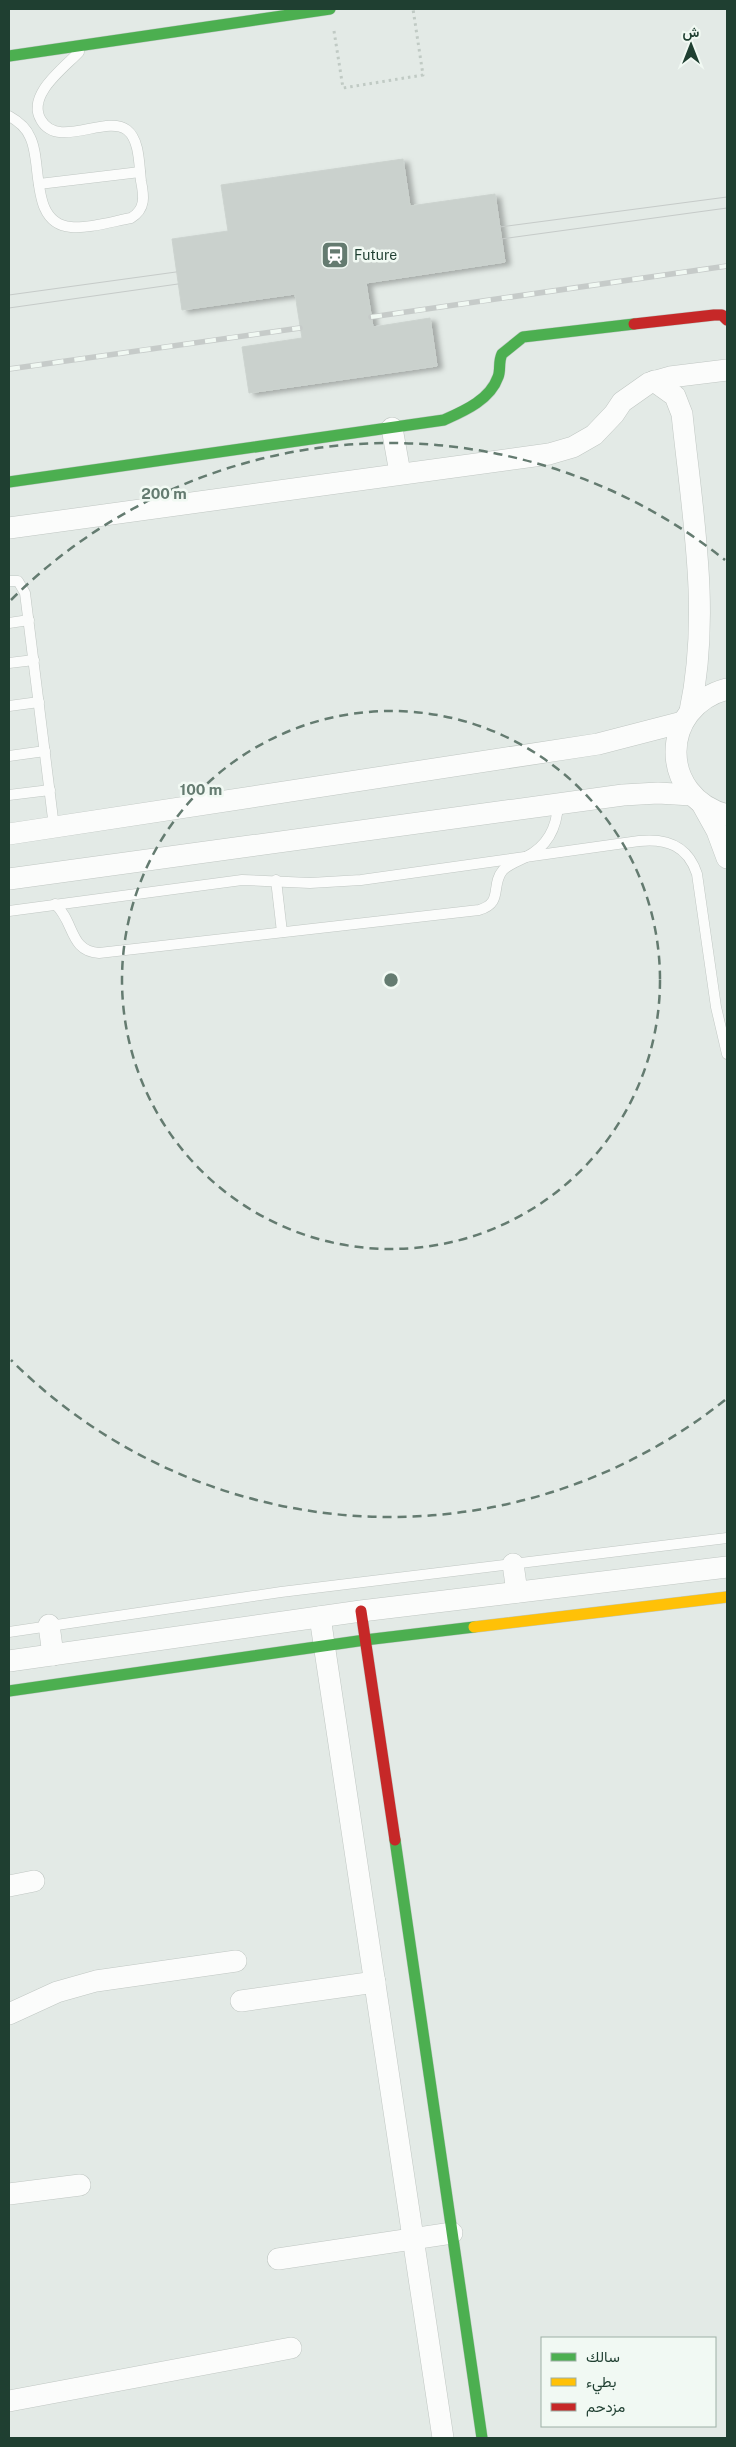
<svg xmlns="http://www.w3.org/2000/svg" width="736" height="2447" viewBox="0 0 736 2447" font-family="'Public Sans',Vazirmatn,sans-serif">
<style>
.building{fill:#cad1cd;stroke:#ccd3cf;filter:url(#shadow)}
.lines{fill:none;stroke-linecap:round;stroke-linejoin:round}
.lane-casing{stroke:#c0c7c3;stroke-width:11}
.street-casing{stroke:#c0c7c3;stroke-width:22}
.fast-casing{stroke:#bec8c3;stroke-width:12}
.slow-casing{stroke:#bec8c3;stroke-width:12}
.jam-casing{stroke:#bec8c3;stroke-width:12}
.path{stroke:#c0cac4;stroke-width:3;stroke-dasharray:2.5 4;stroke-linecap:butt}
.lane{stroke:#fbfcfb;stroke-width:10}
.street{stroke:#fbfcfb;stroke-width:21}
.fast{stroke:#4caf50;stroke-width:11}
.slow{stroke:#ffc107;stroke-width:11}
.jam{stroke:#c62828;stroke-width:11}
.tram{stroke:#c6cbc9;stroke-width:1}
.rail-casing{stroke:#c6cbc9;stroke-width:5.5}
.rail{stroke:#f1f9f3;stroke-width:4;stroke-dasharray:11;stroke-linecap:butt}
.ring{fill:none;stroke:#647b70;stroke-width:2.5;stroke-dasharray:9 6}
.labels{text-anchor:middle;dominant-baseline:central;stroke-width:5;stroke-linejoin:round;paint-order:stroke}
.poi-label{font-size:14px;fill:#1f3f31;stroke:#f1f9f3;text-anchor:start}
.centre{fill:#647b70;stroke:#f1f9f3;stroke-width:2.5}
.ring-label{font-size:15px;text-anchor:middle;font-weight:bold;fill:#647b70;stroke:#f1f9f3;stroke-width:5;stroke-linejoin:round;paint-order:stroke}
</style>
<defs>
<filter id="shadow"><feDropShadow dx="5.5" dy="3" stdDeviation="2.5" flood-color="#0004"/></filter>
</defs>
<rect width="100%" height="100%" fill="#e3eae6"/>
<polygon class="building" points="403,159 410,206 495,194 505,262 366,283 373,327 430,318 437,366 249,393 242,347 302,338 295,294 182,310 172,239 228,231 221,185"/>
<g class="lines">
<g class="lane-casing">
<g id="lane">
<path d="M9 116C18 121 26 127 30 137 43 162 29 224 71 227 88 229 114 221 131 218 146 209 144 196 141 181 139 166 140 140 127 130 106 114 58 150 41 120 26 95 64 68 79 52"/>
<polyline points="39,184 140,172"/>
<polyline points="9,581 18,581 25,593 54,827"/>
<polyline points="9,623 29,620"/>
<polyline points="9,663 34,660"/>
<polyline points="9,706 39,702"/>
<polyline points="9,756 45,751"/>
<polyline points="9,795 50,790"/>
<polyline points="276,880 282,932"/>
<path d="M55 904C75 922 69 951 99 953L479 910C504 903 490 885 503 870 509 864 518 861 526 857 548 846 557 828 558 804"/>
<path d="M9 911 242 880 310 883 361 880 639 841C667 838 688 846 697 874L716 1007 727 1054"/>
<polyline points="9,1632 281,1592 727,1538"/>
</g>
</g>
<g class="street-casing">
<g id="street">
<path d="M654 381 675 396 682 414C692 512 711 613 690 711"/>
<polyline points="392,428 400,473"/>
<polyline points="9,528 549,454 573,447 594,435 614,414 622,402 649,383 670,377 727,370"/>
<path d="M727 689C659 707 659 797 727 815"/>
<polyline points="702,804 717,831 727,858"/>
<polyline points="9,834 598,744 683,722"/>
<polyline points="9,879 623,795 658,793 692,795"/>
<polyline points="513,1564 517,1592"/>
<polyline points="320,1617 443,2438"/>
<polyline points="49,1625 53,1655"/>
<polyline points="9,1661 361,1611 727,1567"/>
<polyline points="9,1886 34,1881"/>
<polyline points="241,2001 375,1982"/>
<polyline points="9,2014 57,1992 96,1981 236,1961"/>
<polyline points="9,2194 80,2185"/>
<polyline points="278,2259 452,2233"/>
<polyline points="9,2401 291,2348"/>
</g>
</g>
<g class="fast-casing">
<g id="fast">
<polyline points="9,56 330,9"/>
<path d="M9 482 444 420C464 411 490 400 498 377 501 370 498 362 502 354L523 337 634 324"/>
<polyline points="9,1691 365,1640 474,1627"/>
<polyline points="395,1840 482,2438"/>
</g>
</g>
<g class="slow-casing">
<polyline id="slow" points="474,1627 727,1597"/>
</g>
<g class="jam-casing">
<g id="jam">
<polyline points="634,324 714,315 722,315 727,320"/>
<polyline points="361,1611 395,1840"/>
</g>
</g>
<polyline class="path" points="334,31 343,88 423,75 413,9"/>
<use href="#lane" class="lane"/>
<use href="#street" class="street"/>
<use href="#fast" class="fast"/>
<use href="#slow" class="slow"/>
<use href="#jam" class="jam"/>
<g class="tram">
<polyline points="500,227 727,197"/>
<polyline points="501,239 727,208"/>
<polyline points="9,295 176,272"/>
<polyline points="9,308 178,284"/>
</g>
<g class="rail-casing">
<g id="rail">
<polyline points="371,317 727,266"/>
<polyline points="9,369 300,328"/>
</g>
</g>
<use href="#rail" class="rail"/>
</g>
<g class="ring">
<circle cx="391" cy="980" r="269"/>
<path d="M725 1400A537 537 0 0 1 11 1360M11 600A537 537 0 0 1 725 560"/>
</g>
<defs>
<g id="station-square" transform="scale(1.4375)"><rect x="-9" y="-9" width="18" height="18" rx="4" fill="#647b70" stroke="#f1f9f3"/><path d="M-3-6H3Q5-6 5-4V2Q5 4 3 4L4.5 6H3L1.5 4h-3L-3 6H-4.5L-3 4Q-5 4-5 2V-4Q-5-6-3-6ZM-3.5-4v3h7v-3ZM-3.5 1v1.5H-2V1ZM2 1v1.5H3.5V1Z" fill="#fff"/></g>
</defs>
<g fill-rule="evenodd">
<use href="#station-square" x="335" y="255"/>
</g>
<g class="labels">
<g class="poi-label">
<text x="354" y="255">Future</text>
</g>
</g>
<circle cx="391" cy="980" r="8" class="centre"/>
<g class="ring-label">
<text x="164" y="499">200 m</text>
<text x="201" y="795">100 m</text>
</g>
<rect width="736" height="2447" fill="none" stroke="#1f3f31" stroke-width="20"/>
<rect x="541" y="2337" width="175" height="90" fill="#f1f9f3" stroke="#9dafa5"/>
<rect x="551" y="2353" width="25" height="8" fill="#4caf50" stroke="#9dafa5"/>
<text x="586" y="2362" font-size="15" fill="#1f3f31">سالك</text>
<rect x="551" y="2378" width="25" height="8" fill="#ffc107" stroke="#9dafa5"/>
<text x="586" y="2387" font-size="15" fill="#1f3f31">بطيء</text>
<rect x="551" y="2403" width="25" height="8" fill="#c62828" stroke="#9dafa5"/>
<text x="586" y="2412" font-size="15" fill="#1f3f31">مزدحم</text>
<g transform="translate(691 45)" stroke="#f1f9f3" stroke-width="4" paint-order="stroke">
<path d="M0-4L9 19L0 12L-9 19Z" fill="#1f3f31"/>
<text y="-8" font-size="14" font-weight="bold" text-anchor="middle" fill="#1f3f31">ش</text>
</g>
</svg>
